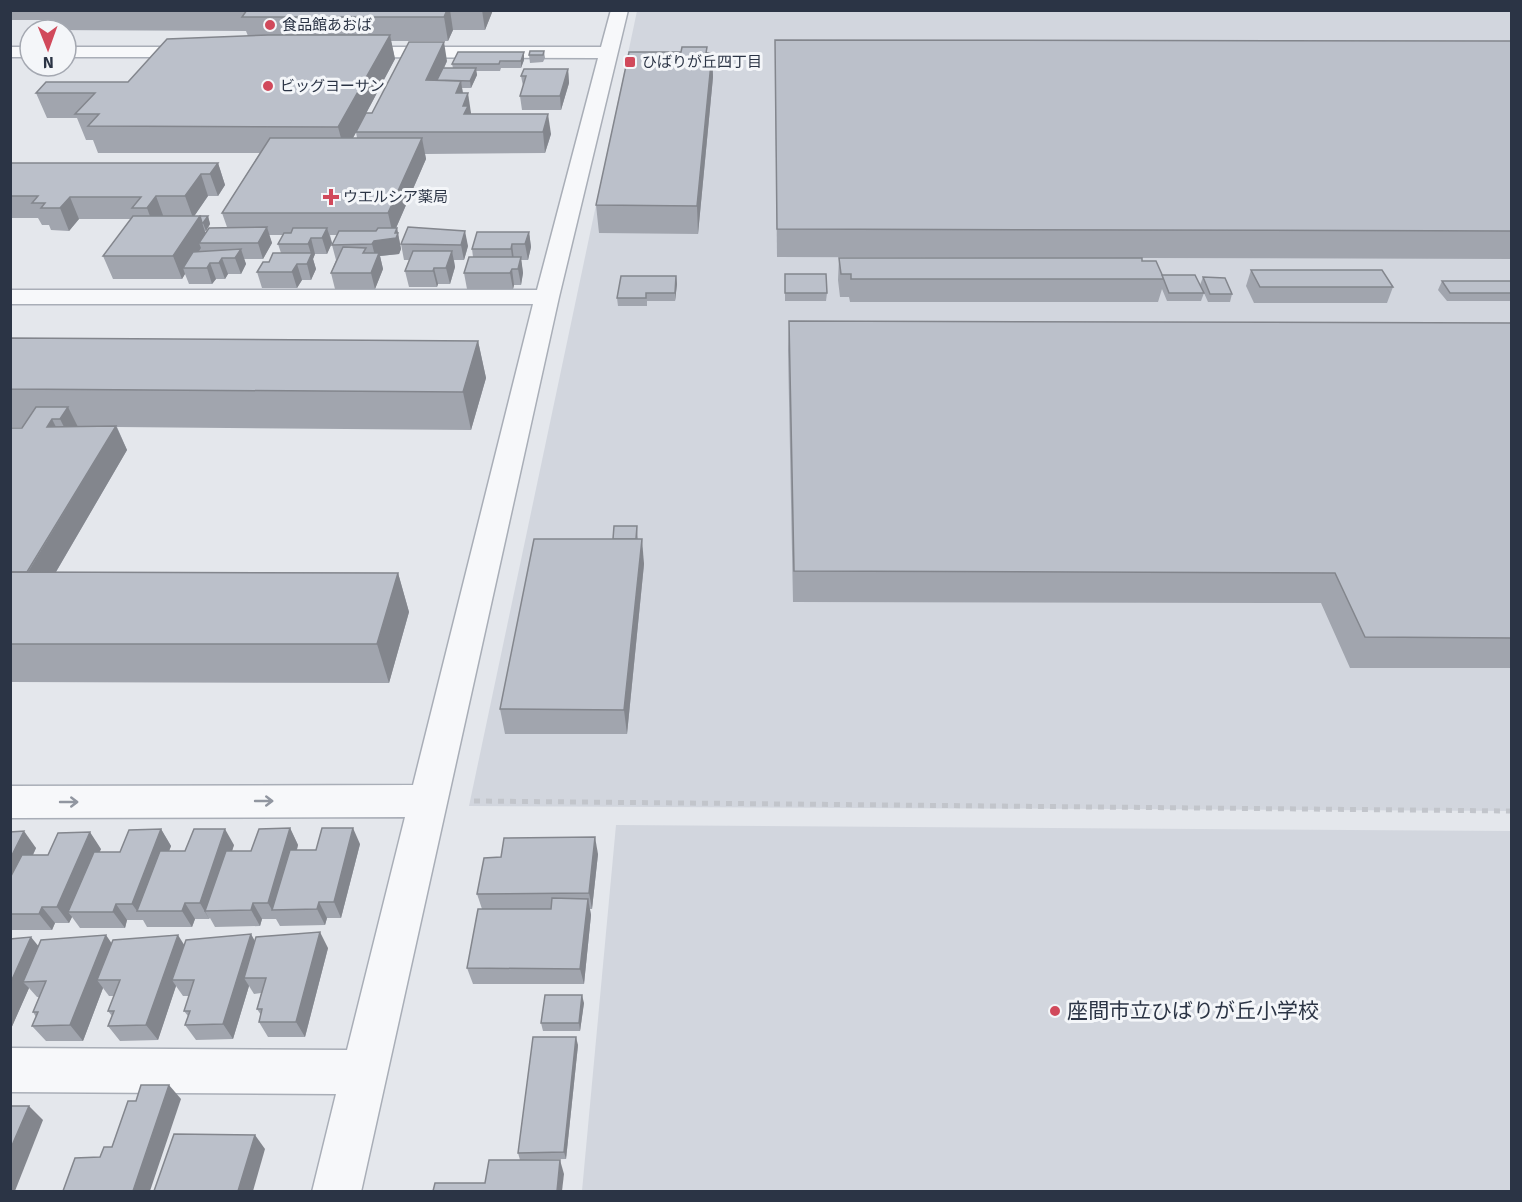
<svg xmlns="http://www.w3.org/2000/svg" width="1522" height="1202" viewBox="0 0 1522 1202" font-family="Signika,'Noto Sans JP',sans-serif">
<style>
.built{fill:#d2d6de}
.lines{fill:none;stroke-linecap:round;stroke-linejoin:round}
.minor-casing{stroke:#a9aeb7;stroke-width:3}
.path{stroke:#c2c5cb;stroke-width:5;stroke-dasharray:6 6;stroke-linecap:butt}
.minor{fill:#f7f8fa;fill-rule:evenodd}
.wall{fill:#a1a5ae}
.shaded-wall{fill:#83868d}
.building{fill:#bbc0ca;stroke:#83868d;stroke-width:1.5}
.oneway{stroke:#9196a0}
.poi-dot{fill:#d1495b;stroke:#f4f6f9;stroke-width:2}
.labels{text-anchor:middle;dominant-baseline:central;stroke-width:6;stroke-linejoin:round;paint-order:stroke}
.far-poi-label{font-size:15px;fill:#2b3445;stroke:#f4f6f9;text-anchor:start}
.near-poi-label{font-size:21px;fill:#2b3445;stroke:#f4f6f9;text-anchor:start}
</style>
<rect width="100%" height="100%" fill="#e4e7ec"/>
<g class="built">
<polygon points="637,11 1511,11 1511,811 469,806"/>
<polygon points="616,825 1511,831 1511,1191 582,1191"/>
</g>
<g class="lines">
<g class="minor-casing">
<g id="minor">
<polygon points="611,10 628,10 559,297 361,1192 312,1192 336,1094 10,1092 10,1048 347,1050 405,817 10,818 10,786 413,785 533,304 10,304 10,290 537,290 598,58 350,57 341,52 350,47 601,47"/>
<rect x="10" y="47" width="20" height="10"/>
<polygon points="66,47 199,47 208,52 199,57 66,57"/>
</g>
</g>
<polyline class="path" points="474,801 1512,811"/>
<use href="#minor" class="minor"/>
</g>
<g class="wall">
<polygon points="10,10 493,10 485,30 453,30 448,41 391,41 395,59 353,138 357,138 356,132 372,113 447,61 444,68 453,68 452,64 524,60 521,68 501,68 500,71 476,71 477,75 471,88 462,88 463,93 471,114 551,134 545,153 425,154 426,159 396,228 397,228 401,249 399,254 380,256 383,269 375,289 335,289 331,273 336,260 332,245 337,235 330,235 332,243 327,254 315,254 313,259 316,269 311,280 302,280 297,288 262,288 257,272 269,262 281,253 278,244 283,235 269,235 272,243 263,259 244,259 246,264 241,274 228,274 225,279 216,279 212,284 189,284 185,274 182,279 113,279 103,256 131,219 79,219 69,231 51,230 49,225 42,225 38,218 10,218 10,163 218,163 225,185 218,196 208,196 194,216 208,216 210,224 206,231 205,231 206,233 227,227 222,213 260,153 98,153 93,140 86,140 77,118 47,118 36,93 128,82 248,36 246,31 46,30 42,20 10,20"/>
<polygon points="1512,41 1512,259 777,257 775,64"/>
<polygon points="707,47 707,53 712,53 713,77 698,234 599,233 596,205"/>
<polygon points="544,51 545,58 543,62 530,63 529,55"/>
<polygon points="568,69 569,83 561,110 522,110 520,96 523,86 521,76"/>
<polygon points="408,227 468,246 464,260 454,260 455,267 450,284 438,284 437,287 409,287 405,271 409,260 404,260 401,244"/>
<polygon points="529,232 531,247 528,260 521,260 523,273 521,285 514,285 513,289 467,289 464,273 473,257 472,249"/>
<polygon points="839,258 1142,261 1162,275 1200,285 1203,277 1232,294 1230,302 1208,302 1204,293 1201,301 1167,301 1162,289 1158,302 850,302 849,297 840,297 838,280"/>
<polygon points="1251,270 1393,287 1387,303 1254,303 1246,286"/>
<polygon points="785,274 827,293 826,301 785,301"/>
<polygon points="676,276 677,284 675,301 647,301 647,306 618,306 617,298"/>
<polygon points="1442,281 1512,281 1512,301 1447,301 1438,290"/>
<polygon points="789,321 1512,323 1512,668 1350,668 1321,603 793,602 788,350"/>
<polygon points="10,338 478,341 486,378 471,430 117,427 127,450 56,572 398,573 409,612 389,683 10,682 10,428 22,428 23,427 10,427"/>
<polygon points="637,526 638,539 644,564 627,734 505,734 500,709 613,539"/>
<polygon points="290,828 298,845 297,850 316,850 360,844 341,918 327,918 325,925 280,926 276,919 262,919 260,926 215,927 210,918 209,919 195,919 192,927 147,927 143,920 127,920 125,928 80,928 72,917 69,923 55,923 52,930 10,930 10,832 36,848 33,855 48,855 101,849 99,852 120,852 161,829 171,846 169,851 185,851 234,845 232,851 251,851"/>
<polygon points="598,854 592,909 590,909 591,915 584,984 473,984 467,968 482,909 477,894"/>
<polygon points="10,939 39,946 112,944 184,945 255,941 328,948 305,1037 268,1037 259,1022 261,1015 257,1009 261,993 254,994 249,986 233,1039 196,1040 185,1025 188,1016 184,1011 189,996 183,996 176,986 158,1040 120,1041 108,1026 112,1016 108,1011 114,996 109,996 103,988 83,1041 46,1041 32,1026 36,1017 33,1012 39,997 37,997 29,988 10,1031"/>
<polygon points="584,1003 580,1031 543,1031 541,1023"/>
<polygon points="578,1045 566,1159 520,1160 518,1153"/>
</g>
<g class="shaded-wall">
<polygon points="447,10 450,10 453,30 448,41 444,17"/>
<polygon points="482,10 493,10 485,30"/>
<polygon points="390,35 395,59 345,153 338,127"/>
<polygon points="444,42 447,61 438,81 426,80"/>
<polygon points="524,52 524,60 521,68 521,61"/>
<polygon points="712,53 713,77 698,234 697,206"/>
<polygon points="476,68 477,75 471,88 470,81"/>
<polygon points="568,69 569,83 561,110 560,96"/>
<polygon points="461,81 464,101 456,93"/>
<polygon points="468,93 471,113 469,132 463,106"/>
<polygon points="548,114 551,134 545,153 543,132"/>
<polygon points="422,138 426,159 393,235 388,213"/>
<polygon points="218,163 225,185 218,196 210,174"/>
<polygon points="201,174 208,196 193,218 185,196"/>
<polygon points="156,196 164,218 155,230 147,208"/>
<polygon points="70,197 79,219 69,231 60,208"/>
<polygon points="200,216 207,238 199,243 201,248 188,268 183,268 185,274 182,279 173,256"/>
<polygon points="208,216 210,224 206,231 203,223"/>
<polygon points="267,227 272,243 263,259 258,243"/>
<polygon points="327,228 332,243 327,254 322,238"/>
<polygon points="397,228 401,249 399,254 380,256 383,269 375,289 371,273 376,260 372,244 374,241 395,233"/>
<polygon points="465,231 468,246 464,260 461,245"/>
<polygon points="529,232 531,247 528,260 525,244"/>
<polygon points="311,238 315,254 313,259 316,269 311,280 307,264 311,254 308,244"/>
<polygon points="512,244 514,260 513,265 511,249"/>
<polygon points="241,249 246,264 241,274 235,258"/>
<polygon points="452,251 455,267 450,284 446,268"/>
<polygon points="521,257 523,273 521,285 518,269"/>
<polygon points="222,258 228,274 225,279 219,263"/>
<polygon points="210,263 216,279 212,284 207,268"/>
<polygon points="297,264 302,280 297,288 292,272"/>
<polygon points="434,268 438,284 437,287 433,271"/>
<polygon points="512,269 514,285 513,289 510,273"/>
<polygon points="676,276 677,284 675,301 675,293"/>
<polygon points="478,341 486,378 471,430 463,392"/>
<polygon points="68,407 80,431 72,443 60,419"/>
<polygon points="52,419 64,443 47,427"/>
<polygon points="116,426 127,450 36,606 22,582"/>
<polygon points="642,539 644,564 627,734 624,710"/>
<polygon points="398,573 409,612 389,683 377,644"/>
<polygon points="290,828 298,845 279,910 272,910 268,903"/>
<polygon points="353,828 360,844 341,918 334,902"/>
<polygon points="161,829 171,846 146,911 137,911 132,904"/>
<polygon points="225,829 234,845 212,911 205,911 209,919 200,903"/>
<polygon points="24,831 36,848 10,903 10,859"/>
<polygon points="90,832 101,849 74,912 68,912 72,917 69,923 57,907"/>
<polygon points="595,837 598,854 592,909 589,893"/>
<polygon points="588,899 591,915 584,984 580,969"/>
<polygon points="319,902 327,918 325,925 317,909"/>
<polygon points="185,903 195,919 192,927 182,911"/>
<polygon points="253,903 262,919 260,926 251,910"/>
<polygon points="116,904 127,920 125,928 113,912"/>
<polygon points="42,907 55,923 52,930 39,914"/>
<polygon points="320,932 328,948 305,1037 296,1022"/>
<polygon points="251,934 260,950 244,978 249,986 233,1039 223,1024"/>
<polygon points="106,935 117,951 97,980 103,988 83,1041 70,1025"/>
<polygon points="178,935 188,951 172,980 176,986 158,1040 146,1025"/>
<polygon points="31,937 44,953 23,982 29,988 10,1031 10,984"/>
<polygon points="582,995 584,1003 580,1031 579,1023"/>
<polygon points="576,1037 578,1045 566,1159 564,1152"/>
<polygon points="169,1085 181,1099 150,1191 133,1191"/>
<polygon points="29,1106 43,1120 15,1191 10,1191 10,1150"/>
<polygon points="255,1135 265,1149 253,1191 238,1191"/>
<polygon points="560,1160 564,1174 562,1191 557,1191"/>
</g>
<g class="building">
<polygon points="247,10 447,10 444,17 242,17"/>
<polygon points="268,35 390,35 338,127 88,126 99,114 75,114 95,93 36,93 46,82 128,82 167,39"/>
<polygon points="775,40 1512,41 1512,231 777,229"/>
<polygon points="409,42 444,42 426,80 461,81 456,93 468,93 463,106 468,106 464,114 548,114 543,132 356,132 366,113 372,113"/>
<polygon points="682,47 707,47 706,53 712,53 697,206 596,205 629,52 681,52"/>
<polygon points="530,51 544,51 543,55 529,55"/>
<polygon points="458,52 524,52 521,61 500,61 499,64 452,64"/>
<polygon points="443,68 476,68 470,81 437,80"/>
<polygon points="524,69 568,69 560,96 520,96 526,76 521,76"/>
<polygon points="270,138 422,138 388,213 222,213"/>
<polygon points="10,163 218,163 210,174 201,174 185,196 156,196 147,208 132,208 141,197 70,197 60,208 41,208 45,203 32,203 38,196 10,196"/>
<polygon points="133,216 200,216 173,256 103,256"/>
<polygon points="200,216 208,216 203,223 202,223"/>
<polygon points="267,227 258,243 199,243 209,228"/>
<polygon points="408,227 465,231 461,245 401,244"/>
<polygon points="293,228 327,228 322,238 311,238 308,244 278,244 284,233 291,233"/>
<polygon points="378,228 397,228 395,233 398,233 396,238 374,241 372,244 332,245 339,231 376,231"/>
<polygon points="477,232 529,232 525,244 512,244 511,249 472,249"/>
<polygon points="343,247 366,248 363,253 379,253 371,273 331,273"/>
<polygon points="241,249 235,258 222,258 219,263 210,263 207,268 183,268 193,252"/>
<polygon points="413,251 452,251 446,268 434,268 433,271 405,271"/>
<polygon points="273,253 312,253 307,264 297,264 292,272 257,272 263,262 269,262"/>
<polygon points="469,257 521,257 518,269 512,269 510,273 464,273"/>
<polygon points="839,258 1142,258 1142,261 1156,261 1164,279 851,279 851,274 841,274"/>
<polygon points="1251,270 1382,270 1393,287 1260,287"/>
<polygon points="785,274 826,274 827,293 785,293"/>
<polygon points="1162,275 1195,275 1204,293 1169,293"/>
<polygon points="621,276 676,276 675,293 646,293 646,298 617,298"/>
<polygon points="1203,277 1225,278 1232,294 1210,294"/>
<polygon points="1442,281 1512,281 1512,293 1450,293"/>
<polygon points="789,321 1512,323 1512,638 1365,637 1335,573 794,571"/>
<polygon points="10,338 478,341 463,392 10,389"/>
<polygon points="36,407 68,407 60,419 52,419 47,427 116,426 27,572 10,572 10,428 22,428"/>
<polygon points="614,526 637,526 636,539 613,539"/>
<polygon points="534,539 642,539 624,710 500,709"/>
<polygon points="10,572 398,573 377,644 10,644"/>
<polygon points="290,828 268,903 253,903 251,910 205,911 226,851 251,851 259,829"/>
<polygon points="322,828 353,828 334,902 319,902 317,909 272,910 290,850 316,850"/>
<polygon points="161,829 132,904 116,904 113,912 68,912 94,852 120,852 129,830"/>
<polygon points="194,829 225,829 200,903 185,903 182,911 137,911 160,851 185,851"/>
<polygon points="24,831 10,859 10,832"/>
<polygon points="90,832 57,907 42,907 39,914 10,914 10,878 22,855 48,855 58,833"/>
<polygon points="595,837 589,893 477,894 484,858 501,857 504,838"/>
<polygon points="552,898 588,899 580,969 467,968 478,909 551,909"/>
<polygon points="320,932 296,1022 259,1022 262,1009 257,1009 266,978 244,978 256,937"/>
<polygon points="251,934 223,1024 185,1025 190,1011 184,1011 194,980 172,980 186,940"/>
<polygon points="106,935 70,1025 32,1026 38,1012 33,1012 46,981 23,982 41,940"/>
<polygon points="178,935 146,1025 108,1026 114,1011 108,1011 120,980 97,980 113,940"/>
<polygon points="31,937 10,984 10,939"/>
<polygon points="545,995 582,995 579,1023 541,1023"/>
<polygon points="533,1037 576,1037 564,1152 518,1153"/>
<polygon points="141,1085 169,1085 133,1191 63,1191 75,1158 100,1157 104,1147 112,1147 128,1101 136,1101"/>
<polygon points="10,1106 29,1106 10,1150"/>
<polygon points="174,1134 255,1135 238,1191 154,1191"/>
<polygon points="489,1160 560,1160 557,1191 433,1191 435,1183 485,1183"/>
</g>
<defs><path id="oneway-shaft" d="M-6 0H5M1.5-3L5.5 0L1.5 3" fill="none" stroke-width="1.6" stroke-linecap="round" stroke-linejoin="round" transform="scale(1.5)"/></defs>
<g class="oneway">
<use href="#oneway-shaft" transform="translate(264 801)"/>
<use href="#oneway-shaft" transform="translate(69 802)"/>
</g>
<g class="poi-dot">
<circle cx="270" cy="25" r="6"/>
<rect x="624" y="56" width="12" height="12" rx="3"/>
<circle cx="268" cy="86" r="6"/>
<path d="M328 188h6v6h6v6h-6v6h-6v-6h-6v-6h6z"/>
<circle cx="1055" cy="1011" r="6"/>
</g>
<g class="labels">
<g class="far-poi-label">
<text x="282" y="25">食品館あおば</text>
<text x="642" y="62">ひばりが丘四丁目</text>
<text x="280" y="86">ビッグヨーサン</text>
<text x="343" y="197">ウエルシア薬局</text>
</g>
<g class="near-poi-label">
<text x="1067" y="1011">座間市立ひばりが丘小学校</text>
</g>
</g>
<rect width="1522" height="1202" fill="none" stroke="#2b3445" stroke-width="24"/>
<g transform="translate(48 48) rotate(179)"><circle r="28" fill="#f4f6f9" stroke="#a4a8b1" stroke-width="1.5"/>
<path d="M0-4.5L10 22L0 15L-10 22Z" fill="#d1495b"/>
<text y="-9" font-size="16" font-weight="bold" text-anchor="middle" fill="#2b3445">N</text>
</g>
</svg>
